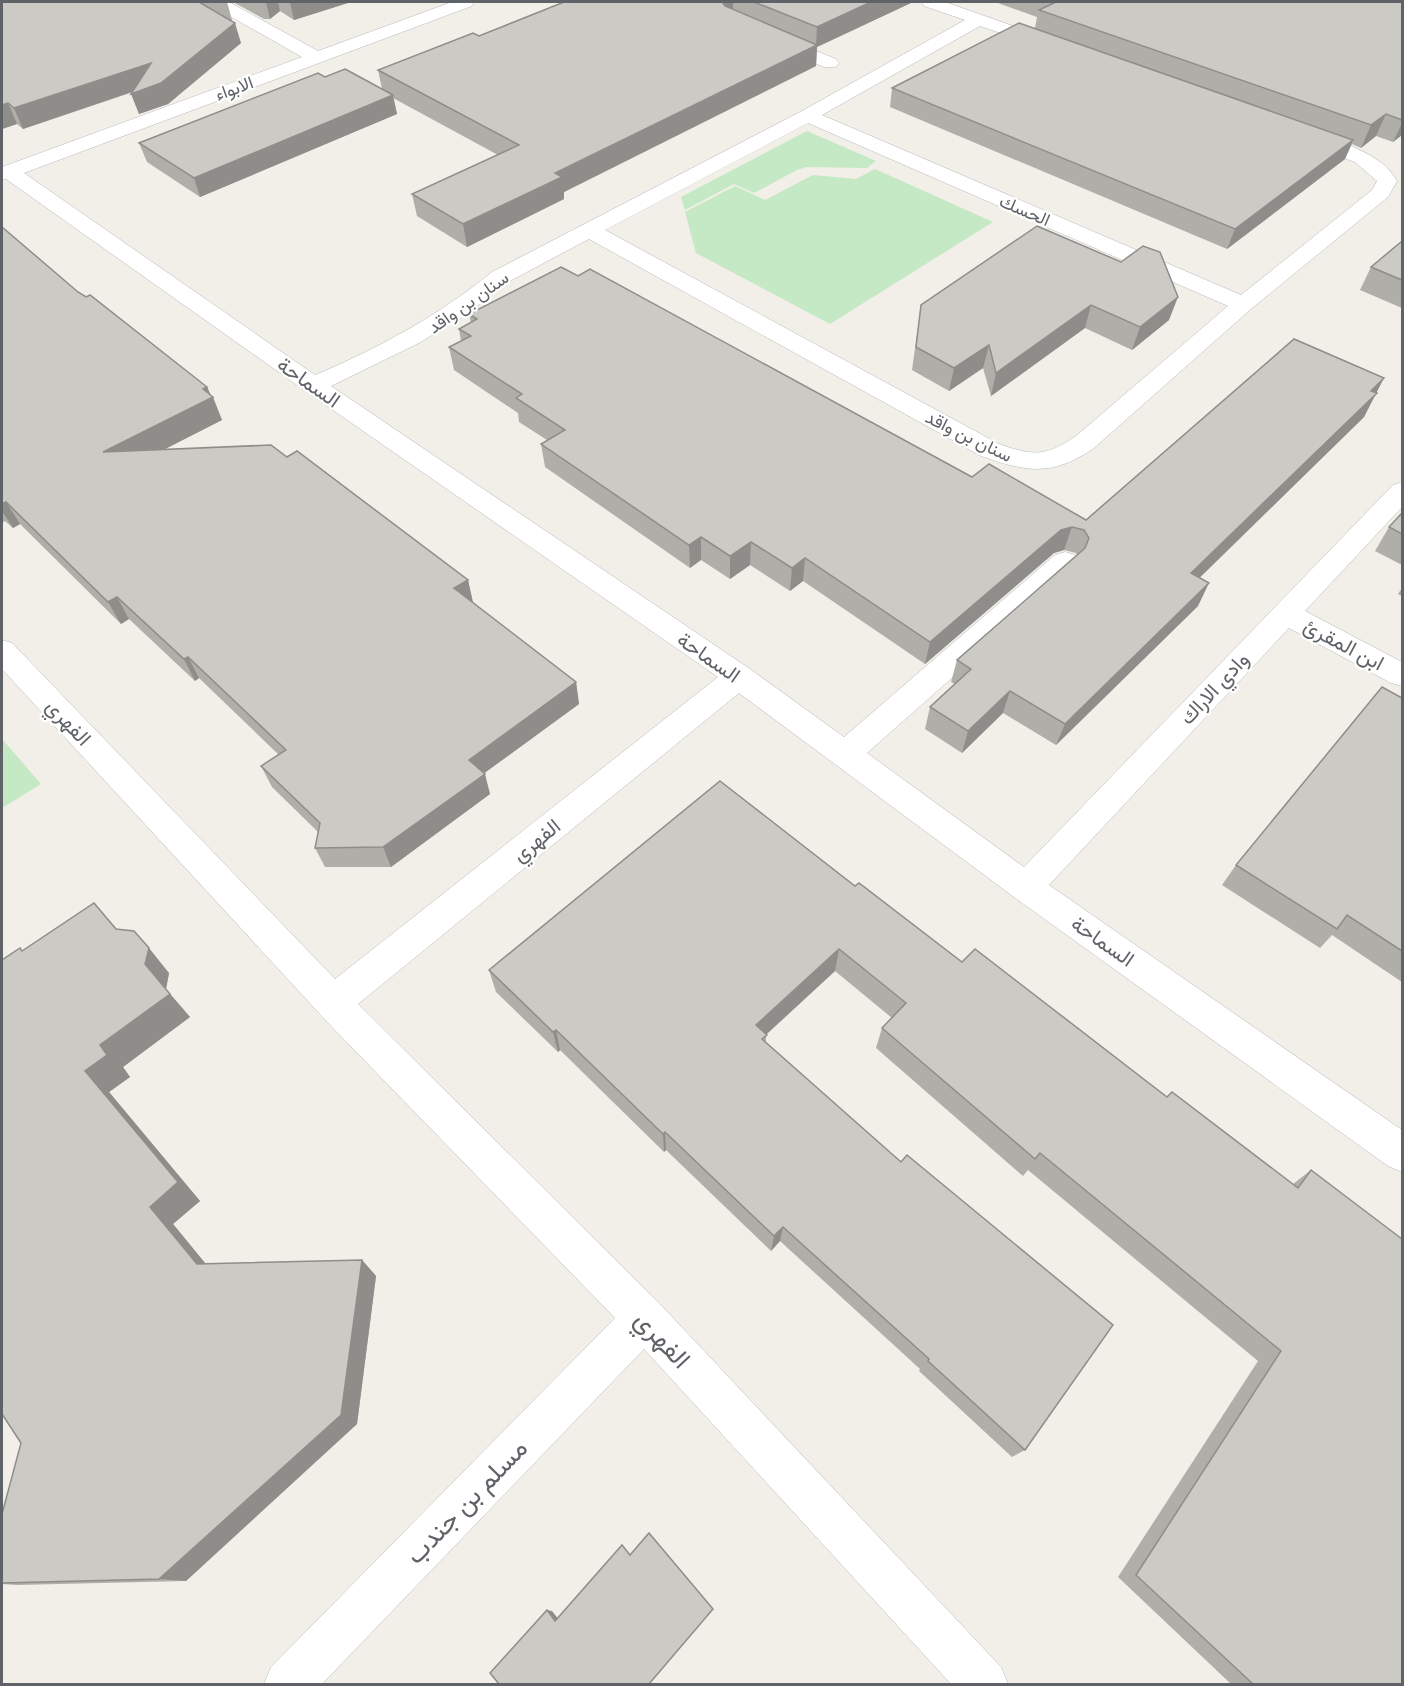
<svg xmlns="http://www.w3.org/2000/svg" width="1404" height="1686" viewBox="0 0 1404 1686" font-family="'Archivo Narrow',Vazirmatn,sans-serif">
<style>
.green{fill:#c5e8c5}
.lines{fill:none;stroke-linecap:round;stroke-linejoin:round}
.minor-casing{stroke:#b5b8bc;stroke-width:1}
.minor{fill:#fff;fill-rule:evenodd}
.wall{fill:#afaea9}
.shaded-wall{fill:#8f8d8a}
.building{fill:#cccac5;stroke:#8f8d8a;stroke-width:1.5}
.labels{text-anchor:middle;dominant-baseline:central;stroke-width:4.5;stroke-linejoin:round;paint-order:stroke}
.far-street-label{font-size:18px;fill:#5f6368;stroke:#fff}
.street-label{font-size:21px;fill:#5f6368;stroke:#fff}
.near-street-label{font-size:26px;fill:#5f6368;stroke:#fff}
</style>
<rect width="100%" height="100%" fill="#f1efe8"/>
<g class="green">
<polygon points="807,131 876,161 867,168 807,167 797,170 754,193 734,184 685,210 681,197"/>
<polygon points="875,169 993,222 830,324 696,253 685,212 735,186 765,200 813,175 856,179"/>
<polygon points="2,739 41,784 2,808"/>
</g>
<g class="lines">
<g class="minor-casing">
<g id="minor">
<path d="M210 2H229L318 51 452 2H474L472 6 24 173 315 375C379 348 438 316 492 272L800 112 965 20 924 6 922 2H945L1053 40 1056 44 1053 48 1047 49 980 26 822 115 1241 295 1372 190 1377 181 1355 162 1300 142 1297 138 1300 134C1317 130 1363 149 1377 160 1386 165 1392 173 1397 181L1388 197 1251 309 1094 448C1052 477 1027 472 981 456L589 239 508 282 464 316 419 343 331 386 750 669 844 737 1055 555 1065 552 1075 555 1079 562 1075 569 867 753 1024 867 1393 485 1402 482V507L1305 611 1402 662V686L1391 683 1289 628 1049 885 1402 1130V1172L1388 1166 1014 897 739 693 358 1004 659 1303 1001 1667 1008 1684H951L644 1349 322 1684H264L271 1667 615 1318 331 1026 2 669V640L12 643 335 979 718 677 304 390 6 179 2 180V167L302 57 212 6ZM808 123 1228 306 1076 436C1046 457 1033 456 999 444L605 230Z"/>
<polygon points="777,35 836,59 839,63 836,67 824,67 771,44 768,40 771,36"/>
</g>
</g>
<use href="#minor" class="minor"/>
</g>
<g class="wall">
<polygon points="2,2 227,2 232,20 230,20 241,43 168,104 139,114 133,92 23,129 17,124 2,129"/>
<polygon points="233,2 351,2 294,20 280,11 270,19 264,19"/>
<polygon points="564,2 913,2 817,47 816,66 564,192 564,199 467,247 417,216 412,194 498,155 393,98 397,114 200,197 147,162 139,143 325,77 382,89 378,70 479,36"/>
<polygon points="995,2 1402,2 1402,135 1393,142 1376,136 1361,148 1352,144 1345,159 1227,249 890,107 892,88 1035,28 1037,17"/>
<polygon points="1037,226 1169,320 1132,350 1085,328 991,396 983,368 949,391 912,370 921,305"/>
<polygon points="2,227 78,292 207,387 222,420 165,449 287,457 468,580 472,602 576,682 579,704 484,773 490,794 391,867 325,867 315,848 318,832 272,787 261,766 279,755 199,678 195,681 129,619 121,624 20,524 13,528 5,521 2,523"/>
<polygon points="1402,241 1402,308 1360,290 1371,267"/>
<polygon points="578,276 972,477 1086,520 1376,393 1364,417 1199,578 1198,606 1056,745 1003,713 962,753 925,729 930,707 955,684 951,682 957,660 1077,555 1076,553 1064,550 1054,553 925,664 803,581 790,591 750,565 730,579 701,560 690,568 545,467 541,444 547,440 519,422 518,413 454,370 449,347 461,341 459,329 471,323 469,314"/>
<polygon points="1402,513 1402,565 1375,551 1389,527"/>
<polygon points="1402,588 1402,596 1398,594"/>
<polygon points="1402,698 1402,982 1332,935 1320,948 1222,885 1236,865"/>
<polygon points="855,886 962,962 1167,1097 1293,1184 1311,1170 1402,1684 1231,1684 1118,1577 1258,1361 1028,1170 1023,1176 876,1048 882,1028 892,1018 835,971 766,1034 766,1042 1025,1450 1012,1457 919,1371 920,1369 780,1241 771,1251 666,1150 664,1152 560,1050 558,1052 496,992 489,970"/>
<polygon points="116,929 169,973 166,989 190,1017 123,1067 130,1077 109,1092 200,1201 173,1224 206,1264 362,1260 376,1276 357,1424 186,1581 17,1585 2,1584 2,1514 21,1443 22,951"/>
</g>
<g class="shaded-wall">
<polygon points="266,2 278,2 280,11 270,19"/>
<polygon points="290,2 351,2 294,20"/>
<polygon points="721,2 733,2 733,14"/>
<polygon points="871,2 913,2 817,47 816,66 564,192 564,199 467,247 463,224 555,173 816,46 817,27"/>
<polygon points="235,23 241,43 168,104 139,114 131,94"/>
<polygon points="151,63 158,83 23,129 14,108"/>
<polygon points="393,95 397,114 200,197 194,178"/>
<polygon points="8,103 17,124 2,129 2,105"/>
<polygon points="1386,114 1376,136 1361,148 1371,125"/>
<polygon points="1402,123 1402,135 1393,142"/>
<polygon points="1353,140 1345,159 1227,249 1235,229"/>
<polygon points="1178,297 1169,320 1132,350 1140,327"/>
<polygon points="1091,305 1085,328 991,396 996,373"/>
<polygon points="989,345 983,368 949,391 954,368"/>
<polygon points="1384,378 1364,417 1181,596 1191,573"/>
<polygon points="207,387 212,398 213,397 222,420 114,475 103,452"/>
<polygon points="6,502 20,524 13,528 2,511 2,504"/>
<polygon points="1072,527 1064,550 1054,553 925,664 930,642 1061,530"/>
<polygon points="701,537 701,560 690,568 689,545"/>
<polygon points="751,542 750,565 730,579 730,556"/>
<polygon points="805,558 803,581 790,591 792,568"/>
<polygon points="468,580 473,602 459,611 454,588"/>
<polygon points="1209,583 1198,606 1056,745 1065,724"/>
<polygon points="117,597 129,619 121,624 108,602"/>
<polygon points="188,657 199,678 195,681 184,659"/>
<polygon points="576,682 579,704 475,780 469,760"/>
<polygon points="1010,691 1003,713 962,753 968,731"/>
<polygon points="485,774 490,794 391,867 383,847"/>
<polygon points="149,948 169,973 166,989 145,964"/>
<polygon points="839,949 835,971 754,1046 756,1025"/>
<polygon points="170,994 190,1017 123,1067 130,1077 109,1092 200,1201 173,1224 218,1279 197,1264 150,1207 85,1071 100,1045"/>
<polygon points="556,1030 560,1050 558,1052 553,1032"/>
<polygon points="665,1132 666,1150 664,1152 663,1134"/>
<polygon points="783,1227 780,1241 771,1251 774,1236"/>
<polygon points="362,1260 376,1276 357,1424 186,1581 159,1579"/>
<polygon points="547,1610 552,1611 560,1621 555,1621"/>
</g>
<g class="building">
<polygon points="2,2 199,2 235,23 161,83 131,94 151,63 14,108 8,103 2,105"/>
<polygon points="564,2 722,2 725,6 817,45 555,173 562,177 463,224 412,194 519,145 378,70 473,33 479,36"/>
<polygon points="754,2 871,2 817,27"/>
<polygon points="1056,2 1402,2 1402,120 1386,114 1371,125 1039,10"/>
<polygon points="1019,23 1353,140 1235,229 892,88"/>
<polygon points="345,69 393,95 194,178 139,143 318,73 325,77"/>
<polygon points="1037,226 1121,262 1143,246 1160,252 1178,297 1140,327 1091,305 996,373 989,345 954,368 916,347 921,305"/>
<polygon points="2,227 78,292 86,297 90,295 207,387 203,389 213,397 103,452 271,445 287,457 297,451 468,580 454,588 576,682 469,760 485,774 383,847 315,848 320,823 261,766 286,750 188,657 184,659 117,597 108,602 6,502 2,504"/>
<polygon points="1402,241 1402,280 1371,267"/>
<polygon points="561,267 578,276 590,269 972,477 989,464 1086,520 1294,339 1384,378 1371,391 1377,393 1191,573 1209,583 1065,724 1010,691 968,731 930,707 971,669 957,660 1085,548 1089,538 1084,530 1072,527 1061,530 930,642 805,558 792,568 751,542 730,556 701,537 689,545 541,444 565,430 516,398 522,394 449,347 471,336 459,329 477,319 469,314"/>
<polygon points="1402,513 1402,534 1389,527"/>
<polygon points="1382,687 1402,698 1402,951 1347,915 1337,929 1236,865"/>
<polygon points="720,781 855,886 859,883 962,962 975,949 1167,1097 1172,1092 1298,1188 1311,1170 1402,1239 1402,1684 1253,1684 1136,1575 1281,1351 1040,1153 1035,1159 882,1028 906,1003 839,949 756,1025 767,1035 762,1039 901,1162 907,1155 1113,1325 1025,1450 928,1361 929,1359 783,1227 774,1236 665,1132 663,1134 556,1030 553,1032 489,970"/>
<polygon points="94,903 116,929 134,931 149,948 145,964 170,994 100,1045 107,1055 85,1071 178,1182 150,1207 197,1264 362,1260 341,1415 159,1579 2,1583 2,1514 21,1443 2,1414 2,960 20,948 22,951"/>
<polygon points="649,1533 713,1609 649,1684 499,1684 490,1673 547,1610 555,1621 622,1545 630,1555"/>
</g>
<g class="labels">
<g class="far-street-label">
<text transform="translate(234 88) rotate(-20)">الابواء</text>
<text transform="translate(1025 210) rotate(23)">الحسك</text>
<text transform="translate(468 302) rotate(-35)">سنان بن واقد</text>
<text transform="translate(969 436) rotate(26)">سنان بن واقد</text>
</g>
<g class="street-label">
<text transform="translate(309 382) rotate(35)">السماحة</text>
<text transform="translate(1344 644) rotate(28)">ابن المقرئ</text>
<text transform="translate(709 657) rotate(35)">السماحة</text>
<text transform="translate(1214 688) rotate(-47)">وادي الاراك</text>
<text transform="translate(69 722) rotate(47)">الفهري</text>
<text transform="translate(536 840) rotate(-39)">الفهري</text>
<text transform="translate(1103 941) rotate(35)">السماحة</text>
</g>
<g class="near-street-label">
<text transform="translate(663 1339) rotate(47)">الفهري</text>
<text transform="translate(466 1501) rotate(-46)">مسلم بن جندب</text>
</g>
</g>
<rect width="1404" height="1686" fill="none" stroke="#5f6368" stroke-width="6"/>
</svg>
